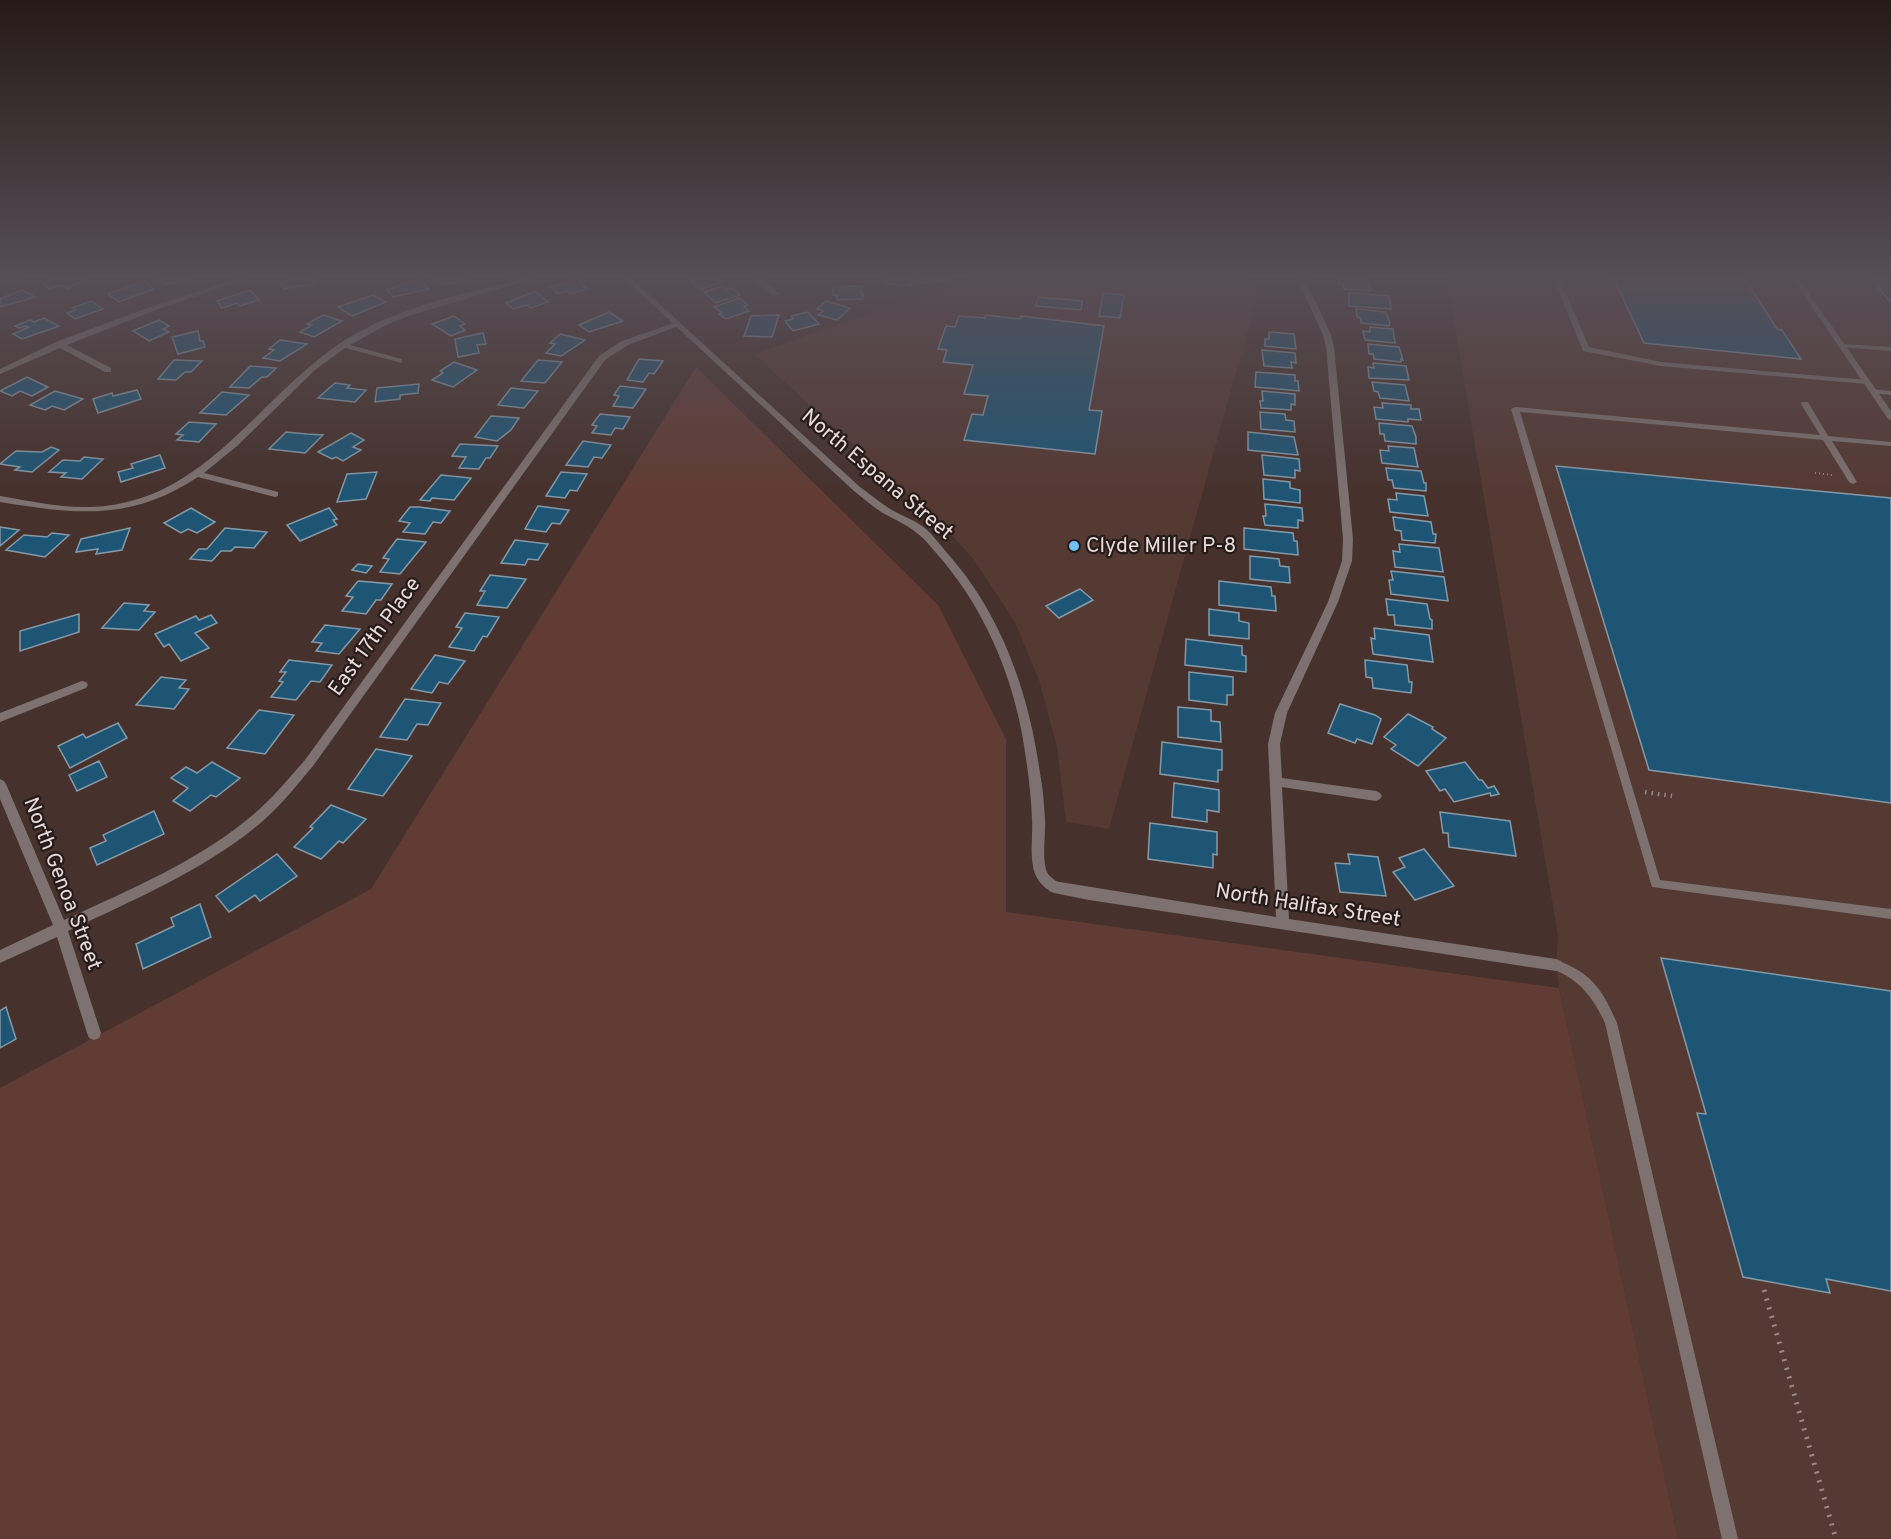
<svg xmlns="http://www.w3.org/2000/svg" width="1891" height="1539" viewBox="0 0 1891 1539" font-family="Overpass,sans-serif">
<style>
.built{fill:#553933}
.green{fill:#613c34}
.building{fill:#1e5574;stroke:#859aa8;stroke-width:1.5}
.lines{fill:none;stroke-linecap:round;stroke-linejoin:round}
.path-far2{stroke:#9b8985;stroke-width:2;stroke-dasharray:1 3;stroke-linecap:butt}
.path-far1{stroke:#9b8985;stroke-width:4.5;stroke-dasharray:1.5 5;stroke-linecap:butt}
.path{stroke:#9b8985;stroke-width:5;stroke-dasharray:2 7;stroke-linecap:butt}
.service{fill:#7d726f;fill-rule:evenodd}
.minor{fill:#7d726f;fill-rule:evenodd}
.tertiary{fill:#7d726f;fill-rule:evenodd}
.poi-dot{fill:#70c1f4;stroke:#251c19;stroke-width:2}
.labels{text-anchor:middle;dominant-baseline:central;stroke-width:4.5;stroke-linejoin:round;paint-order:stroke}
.street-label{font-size:21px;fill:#e9dbd8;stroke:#251c19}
.poi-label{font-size:21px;fill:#e9dbd8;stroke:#251c19;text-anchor:start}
</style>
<rect width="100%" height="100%" fill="#46312c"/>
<g class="built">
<polygon points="970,279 1239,279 1261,282 1109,829 1066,822 1057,747 1039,680 1015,622 974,560 949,532 754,354"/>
<polygon points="1447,279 1891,279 1891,1539 1678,1539 1559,988 1556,965 1558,936"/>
</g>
<polygon class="green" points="696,367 938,605 1006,739 1006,912 1559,988 1678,1539 0,1539 0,1088 371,889"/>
<g class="building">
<polygon points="53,279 82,279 84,280 67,289 61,285 50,289 43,284"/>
<polygon points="163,279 187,279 165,285 159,280"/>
<polygon points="293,279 312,279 316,283 284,289 280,283"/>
<polygon points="420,279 429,289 393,297 387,290"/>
<polygon points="438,279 466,279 444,285"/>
<polygon points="577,279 587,289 570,294 567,291 557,294 551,287"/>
<polygon points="689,279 718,279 722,282 700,290"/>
<polygon points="885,279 911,279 911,285 885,284"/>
<polygon points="919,279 946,279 947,280 921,283"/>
<polygon points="1338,279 1367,279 1371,289 1369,291 1344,289 1343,284 1339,284"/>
<polygon points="1614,279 1745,279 1777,329 1782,330 1801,359 1644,343"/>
<polygon points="1874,279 1891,279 1891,303 1877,286 1880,286"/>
<polygon points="144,281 154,289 119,302 108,294"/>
<polygon points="722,286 726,290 732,288 740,295 716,303 704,292"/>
<polygon points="862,286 861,294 864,294 862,299 837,300 837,295 833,295 833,287"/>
<polygon points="22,290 35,297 0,307 0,299"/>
<polygon points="250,290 259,300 240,306 237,303 222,308 217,301"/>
<polygon points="535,291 548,302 530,308 527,305 513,309 506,303"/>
<polygon points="1103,293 1124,295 1120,318 1099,316"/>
<polygon points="1349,293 1389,296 1391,309 1349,306"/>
<polygon points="373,295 386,302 352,316 338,307"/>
<polygon points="1038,297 1082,301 1081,310 1036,306"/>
<polygon points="739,298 748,305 744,307 749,311 726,319 719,314 722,313 714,307"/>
<polygon points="91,301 103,309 75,319 67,313 76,310 72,308"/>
<polygon points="826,301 850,308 837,320 818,315 823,311 817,309"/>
<polygon points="1356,309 1386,312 1390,323 1389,326 1361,323 1361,318 1357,317"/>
<polygon points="609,312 623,321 589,332 579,325"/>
<polygon points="808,312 819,324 793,331 785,321 793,319 791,316"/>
<polygon points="323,315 342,321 314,337 300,332 312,325 307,324"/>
<polygon points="779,315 772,337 744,336 751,316"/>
<polygon points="986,315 1020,319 1021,316 1104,326 1089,410 1102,411 1095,454 964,440 972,414 983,415 988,396 964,394 973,365 943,362 947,350 938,349 946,326 955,327 959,316 985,318"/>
<polygon points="454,316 465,324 460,326 465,330 451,336 432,324"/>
<polygon points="44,318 59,326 22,339 13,334 29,327 26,326 19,328 15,326 30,320 34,322"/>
<polygon points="159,320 169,326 163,329 169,332 149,341 133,331"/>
<polygon points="1370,327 1393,329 1395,343 1365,340 1363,331 1370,332"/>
<polygon points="198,331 200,341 203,341 205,347 178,354 172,337"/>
<polygon points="1269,332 1294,334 1296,349 1265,346 1265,339 1269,339"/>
<polygon points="483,333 486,344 477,345 479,353 458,357 455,339"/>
<polygon points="560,334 585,340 561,356 546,353 555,344 550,343"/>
<polygon points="280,340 307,344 280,361 263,358 274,350 269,349"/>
<polygon points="1368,344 1399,347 1403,360 1401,359 1401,362 1374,359 1373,354 1369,354"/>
<polygon points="1262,350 1295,353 1296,363 1291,362 1292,368 1264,366"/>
<polygon points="639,359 663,361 654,374 649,373 643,382 627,380"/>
<polygon points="174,360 202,361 191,372 185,372 176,380 158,379"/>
<polygon points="538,360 562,362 545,383 521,381"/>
<polygon points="454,362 477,370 453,387 432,380 443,373 440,371"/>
<polygon points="1373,363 1406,366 1409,380 1369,378 1368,367 1374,368"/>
<polygon points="250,366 276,368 267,377 262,377 249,388 230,387"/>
<polygon points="1256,372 1295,375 1295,381 1298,381 1299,391 1255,387"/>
<polygon points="27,377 48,387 32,396 20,391 12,396 0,391"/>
<polygon points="1372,382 1405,385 1409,401 1380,398 1378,392 1374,391"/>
<polygon points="335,383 350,385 347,388 366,390 355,402 318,398"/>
<polygon points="419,384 418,393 400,395 400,399 375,402 377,388"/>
<polygon points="620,386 646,389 633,408 613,406 619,396 614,395"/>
<polygon points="511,388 538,391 524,408 498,405"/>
<polygon points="137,390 141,399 98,413 93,399 112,393 113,396"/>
<polygon points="55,391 83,399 64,410 52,406 45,410 30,405"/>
<polygon points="1262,391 1295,394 1295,405 1291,404 1291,410 1261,408 1260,401 1263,401"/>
<polygon points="222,392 249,395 226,415 200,413"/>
<polygon points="1382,403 1411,405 1411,409 1419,409 1421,420 1408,419 1408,422 1376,419 1374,407 1383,408"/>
<polygon points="1260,412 1285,414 1286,420 1294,421 1295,432 1261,429"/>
<polygon points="600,414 630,417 623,429 615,428 611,435 592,433 597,426 592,425"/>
<polygon points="491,416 519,418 511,430 497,441 475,437"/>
<polygon points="189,422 216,424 199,442 177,440 183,435 176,434"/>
<polygon points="1379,423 1412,426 1416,437 1416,444 1385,441 1384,434 1380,434"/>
<polygon points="286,432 307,434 323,435 305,453 269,449"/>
<polygon points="1248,432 1294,437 1298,455 1248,450"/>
<polygon points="351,433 364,440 353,447 361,450 343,461 336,457 332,459 318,452"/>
<polygon points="583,441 611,445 602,458 594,457 588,467 566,465"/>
<polygon points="460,444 498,446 490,458 486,458 479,469 459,468 466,457 452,456"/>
<polygon points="1388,446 1414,448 1418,467 1382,463 1380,450 1389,451"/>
<polygon points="51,447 59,450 32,472 15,470 20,467 0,464 16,451 42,452"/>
<polygon points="160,455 165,468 121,482 118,472 133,468 131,464"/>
<polygon points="1262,455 1299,459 1300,471 1295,470 1295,478 1264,475"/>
<polygon points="84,457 103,459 82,479 61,477 66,473 49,472 63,460 80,461"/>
<polygon points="1556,466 1891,498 1891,803 1649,770"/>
<polygon points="1386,468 1421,471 1424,483 1426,483 1426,491 1394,488 1392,480 1388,480"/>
<polygon points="377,472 366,499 337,502 347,474"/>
<polygon points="561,472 587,474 577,491 570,490 565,498 546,496"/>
<polygon points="441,475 471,478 454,500 432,498 430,501 420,500"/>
<polygon points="1263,479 1290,482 1290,488 1300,490 1300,503 1264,499"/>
<polygon points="1396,493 1424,496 1428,516 1390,512 1388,499 1397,500"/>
<polygon points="1265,504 1302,508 1303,521 1298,520 1298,528 1265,525 1263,516 1266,516"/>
<polygon points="538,506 569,510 560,524 552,523 546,532 525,529"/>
<polygon points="410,507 419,507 450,511 441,523 433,522 425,534 403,532 410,523 399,521"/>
<polygon points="191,508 215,522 197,533 188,529 181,533 164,523"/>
<polygon points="329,508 337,519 333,520 337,525 300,541 287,525"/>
<polygon points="1393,517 1431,522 1433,534 1436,534 1435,543 1402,540 1401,531 1395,530"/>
<polygon points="0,527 19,530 0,546"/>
<polygon points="130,528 122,550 96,554 98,549 76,552 81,539"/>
<polygon points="225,528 267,532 254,548 235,547 231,551 221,551 212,561 190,559 199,549 207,549"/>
<polygon points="1244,528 1293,533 1294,541 1297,541 1298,555 1244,549"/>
<polygon points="52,533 69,535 45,557 6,550 24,535 47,537"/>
<polygon points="397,539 426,542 400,574 380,572 389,559 383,558"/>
<polygon points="515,540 548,544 538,560 528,559 525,565 501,563"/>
<polygon points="1399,544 1439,548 1443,572 1395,567 1393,551 1400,552"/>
<polygon points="1250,556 1279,559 1280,566 1289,567 1290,583 1250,579"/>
<polygon points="358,564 372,566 366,573 352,570"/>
<polygon points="1391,571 1444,577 1448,601 1391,594 1389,580 1393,580"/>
<polygon points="490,575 526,579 507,608 477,605 485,591 480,591"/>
<polygon points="358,581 392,584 381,600 376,600 366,614 342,611 353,597 346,596"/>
<polygon points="1219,581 1271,587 1272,596 1275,596 1276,611 1219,605"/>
<polygon points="1080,589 1093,600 1059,618 1046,606"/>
<polygon points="1386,599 1427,604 1430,619 1432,620 1432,629 1395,625 1394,615 1388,615"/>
<polygon points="124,603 149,605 144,611 155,612 139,630 102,628"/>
<polygon points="1209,609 1239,613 1239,621 1249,623 1249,639 1209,635"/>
<polygon points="465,613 499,617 487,637 483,636 474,651 449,647 462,628 456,627"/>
<polygon points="79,614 79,632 20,651 20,631"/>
<polygon points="211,615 217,623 195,633 209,648 181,661 169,644 164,647 155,634 196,616 199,620"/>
<polygon points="325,625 360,629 339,654 316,651 322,643 312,642"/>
<polygon points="1374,628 1429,635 1433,662 1373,654 1371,638 1375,639"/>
<polygon points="1186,639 1242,646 1242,655 1246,656 1246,672 1185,665"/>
<polygon points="435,655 465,661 448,684 439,682 432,693 411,689"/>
<polygon points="289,660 332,665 320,682 311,681 296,700 271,697 283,682 279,681 286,672 280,672"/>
<polygon points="1365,660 1407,665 1409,682 1412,682 1411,693 1373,688 1372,678 1366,677"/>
<polygon points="1189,672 1233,677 1233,695 1227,695 1227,705 1189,700"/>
<polygon points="161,677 186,680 179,688 189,689 174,709 136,705"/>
<polygon points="405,699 441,703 428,725 417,724 407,740 380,737"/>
<polygon points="1340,704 1375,715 1381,719 1372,744 1357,739 1355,743 1328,733"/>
<polygon points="1178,707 1211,710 1211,721 1220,722 1221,742 1178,737"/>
<polygon points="259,710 294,715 265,754 227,748"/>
<polygon points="1408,714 1433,727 1432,729 1446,738 1418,766 1391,749 1396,745 1384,737"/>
<polygon points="118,723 127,738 70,768 58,746 83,734 86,738"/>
<polygon points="1162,742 1222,750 1222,770 1218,770 1218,782 1160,774"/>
<polygon points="376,749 412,756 383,796 348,789"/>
<polygon points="99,761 107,777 77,791 69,775"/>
<polygon points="212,762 240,778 216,797 211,795 190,811 173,801 188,788 171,778 186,767 197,773"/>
<polygon points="1465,762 1479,780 1482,780 1488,788 1494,786 1499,794 1491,796 1490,793 1454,802 1445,789 1440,791 1426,771"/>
<polygon points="1174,783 1219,790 1219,812 1207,810 1207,822 1172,817"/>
<polygon points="331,805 366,819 343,843 339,841 321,859 294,847 313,828 310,827"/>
<polygon points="154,811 164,834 97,865 90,848 106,841 103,835"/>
<polygon points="1440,812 1510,821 1516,856 1449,847 1448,833 1443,833"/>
<polygon points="1150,823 1217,832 1217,855 1213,854 1213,868 1148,859"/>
<polygon points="1424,849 1454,886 1415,900 1393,872 1405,867 1399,858"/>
<polygon points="277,854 297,876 260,901 255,895 229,912 216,896"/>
<polygon points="1348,854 1378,857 1386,896 1340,892 1335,863 1350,864"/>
<polygon points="200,904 211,937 143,969 136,944 174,926 171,918"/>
<polygon points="1661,958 1891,991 1891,1291 1826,1279 1830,1293 1743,1277 1697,1113 1706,1114"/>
<polygon points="6,1007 16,1039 0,1048 0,1011"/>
</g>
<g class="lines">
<polyline class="path-far2" points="1815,473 1832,475"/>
<polyline class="path-far1" points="1645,792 1672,796"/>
<polyline class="path" points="1764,1290 1836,1539"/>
<g class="service">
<polygon points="1554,279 1560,279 1589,347 1661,362 1867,380 1871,382 1867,384 1661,366 1583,351"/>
<polygon points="1842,344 1891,347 1891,351 1840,347 1838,346"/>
<polygon points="1871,389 1891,391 1891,395 1871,393"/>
<polygon points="1802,402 1808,402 1828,436 1891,442 1891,446 1832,441 1857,482 1853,484 1849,482 1823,440 1520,412 1660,880 1891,909 1891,919 1652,887 1511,409 1515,407 1820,435 1801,404"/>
<path d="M1556 960C1592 973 1602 989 1617 1023L1738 1539H1722L1605 1023C1593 997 1579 979 1552 969L1550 965 1552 961Z"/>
</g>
<g class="minor">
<polygon points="7,279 17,279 0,285 0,281"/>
<polygon points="236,279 246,279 153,311 67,345 111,368 111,372 105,372 60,348 0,374 0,369 56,342 147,308"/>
<path d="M522 279H533L411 315 388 324 350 345 402 359V363L345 348 315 370 237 446 204 473 278 492V496L275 497 198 477C130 522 75 514 0 502V496C30 501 60 508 90 507 203 504 255 401 339 344 393 308 460 295 522 279Z"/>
<polygon points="754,279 761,279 780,294 773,296"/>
<polygon points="1297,279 1305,279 1331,335 1334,347 1353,539 1352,561 1338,602 1287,713 1280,744 1282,778 1376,791 1380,793 1382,796 1380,799 1376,801 1282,787 1289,919 1556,959 1561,961 1563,965 1561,969 1556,971 1089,900 1054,893 1049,891 1047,887 1049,883 1054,881 1276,917 1268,744 1275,713 1328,602 1342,561 1343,539 1326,347 1323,335"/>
<polygon points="1793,279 1799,279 1891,411 1891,420 1888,419"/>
<path d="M674 323 681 325 628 345 605 360 313 766C297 785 282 804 264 820 211 867 132 901 68 931L101 1033 99 1038 94 1040 89 1038 87 1033 57 937 0 963V950L53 925 0 799V779L4 781 6 784 64 920C129 890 199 861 254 814 273 798 289 778 305 760L599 356 622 341Z"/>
<polygon points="82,681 86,682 88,685 86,688 0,722 0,713"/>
</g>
<path class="tertiary" d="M625 279H632L860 487C870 494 879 502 890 509 902 516 915 520 926 529 934 536 940 545 947 553 1002 614 1029 694 1040 773 1043 788 1044 804 1045 819 1046 832 1041 863 1048 874 1052 879 1058 881 1061 887L1059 891C1046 895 1034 877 1033 866 1030 851 1033 835 1032 820 1031 791 1027 762 1022 734 1010 668 981 604 937 554 931 547 925 539 918 534 908 525 895 520 883 513 873 507 863 498 854 491Z"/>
</g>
<linearGradient id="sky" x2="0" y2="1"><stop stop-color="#261b18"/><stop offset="0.56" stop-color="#574e56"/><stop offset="1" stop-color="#574e56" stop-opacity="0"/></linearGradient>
<rect width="1891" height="494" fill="url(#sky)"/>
<circle class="poi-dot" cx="1074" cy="546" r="6"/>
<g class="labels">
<g class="street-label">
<text transform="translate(877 475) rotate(40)">North Espana Street</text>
<text transform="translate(375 637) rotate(-54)">East 17th Place</text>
<text transform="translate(62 884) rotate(69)">North Genoa Street</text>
<text transform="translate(1308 906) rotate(9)">North Halifax Street</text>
</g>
<g class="poi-label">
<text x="1086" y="546">Clyde Miller P-8</text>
</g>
</g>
</svg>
